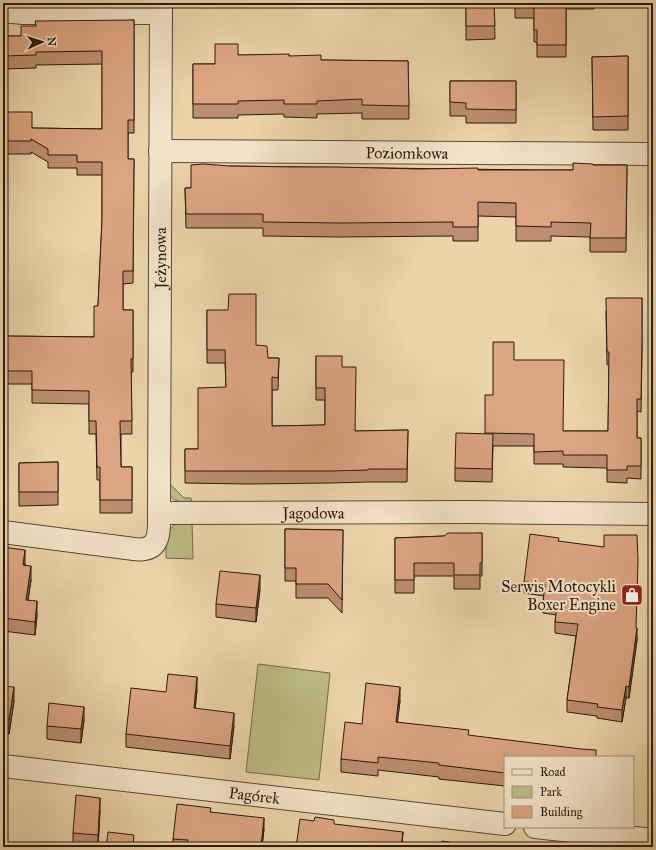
<svg xmlns="http://www.w3.org/2000/svg" width="656" height="850" viewBox="0 0 656 850" font-family="'IM FELL Great Primer',serif">
<style>
.green{fill:#bcbb85;stroke:#736a4a}
.lines{fill:none;stroke-linecap:round;stroke-linejoin:round}
.minor-casing{stroke:#5a4836;stroke-width:24}
.tertiary-casing{stroke:#5a4836;stroke-width:24}
.minor{stroke:#f2e3c8;stroke-width:22}
.tertiary{stroke:#f2e3c8;stroke-width:22}
.wall{fill:#bd8e70;stroke:#2a190f}
.shaded-wall{fill:#9a745b;stroke:#2a190f}
.building{fill:#dca582;stroke:#2a190f}
.labels{text-anchor:middle;dominant-baseline:central;stroke-width:4;stroke-linejoin:round;paint-order:stroke}
.street-label{font-size:16px;fill:#2a190f;stroke:#f2e3c8}
.poi-label{font-size:16px;fill:#2a190f;stroke:#f2e3c8;text-anchor:end}
</style>
<rect width="100%" height="100%" fill="#ebd4aa"/>
<filter id="stains"><feTurbulence type="fractalNoise" baseFrequency=".005" numOctaves="4"/><feColorMatrix values="0 0 0 0 .2 0 0 0 0 .09 0 0 0 0 .02 0 0 0 .5 -.17"/></filter>
<radialGradient id="worn" r=".72"><stop offset=".6" stop-color="#630" stop-opacity="0"/><stop offset="1" stop-color="#630" stop-opacity=".3"/></radialGradient>
<g class="green">
<path d="M169 483 184 498H191L192 504C178 503 165 499 169 483Z"/>
<path d="M192 521 193 559 166 558C166 547 165 528 178 523 182 522 188 522 192 521Z"/>
<polygon points="258,664 330,673 319,780 246,772"/>
</g>
<g class="lines">
<g class="minor-casing">
<g id="minor">
<polyline points="3,11 23,13 161,13"/>
<path id="s1" d="M160 151 653 154"/>
<path id="s2" d="M159 513 161 3"/>
<path id="s3" d="M3 532 134 549C137 549 140 550 144 549 161 547 159 527 159 513L472 512 653 514"/>
</g>
</g>
<g class="tertiary-casing">
<g id="tertiary">
<path id="s4" d="M3 766 505 824"/>
<polyline points="535,827 653,840"/>
</g>
</g>
<use href="#minor" class="minor"/>
<use href="#tertiary" class="tertiary"/>
</g>
<g class="wall">
<rect x="344" y="3" width="28" height="2"/>
<polygon points="466,3 494,3 495,39 466,40"/>
<polygon points="515,3 594,3 594,9 566,9 566,57 537,57 537,42 534,42 534,18 515,18"/>
<polygon points="134,20 134,133 128,133 128,159 134,159 133,283 123,284 123,310 133,310 133,372 131,372 132,434 121,434 121,467 132,467 132,513 100,513 100,480 97,480 96,434 89,434 89,404 32,403 32,384 4,384 5,336 94,337 98,306 102,221 102,175 77,175 77,168 48,168 48,162 31,152 31,154 6,154 6,112 32,128 102,129 102,64 36,65 36,68 3,69 3,36 21,36 35,26"/>
<polygon points="238,55 289,56 321,60 408,61 409,119 362,119 362,113 317,114 317,118 284,117 284,114 238,115 238,118 193,118 193,64 215,64"/>
<polygon points="628,56 628,130 593,130 592,57"/>
<polygon points="450,81 516,81 516,123 466,123 466,116 450,116"/>
<polygon points="593,165 627,165 626,252 590,252 590,237 551,236 551,241 516,241 516,217 478,216 478,241 453,241 453,236 339,237 263,236 263,228 186,228 185,188 191,188 230,166 535,170 573,170"/>
<polygon points="642,298 642,353 641,412 637,411 637,438 641,438 641,479 627,478 627,483 607,482 607,468 563,467 563,464 534,464 534,446 493,446 492,482 455,481 455,468 485,434 493,395 514,360 563,431 608,431 609,365 607,365 606,311"/>
<polygon points="207,310 256,345 268,358 279,358 278,390 272,390 272,426 325,425 325,400 316,400 316,356 342,367 355,431 408,430 407,482 368,482 330,483 248,484 185,483 185,449 198,449 226,387 225,363 207,363"/>
<polygon points="58,462 58,505 19,506 19,463"/>
<polygon points="285,529 343,530 342,613 328,598 296,598 296,581 285,581"/>
<polygon points="482,533 482,576 480,576 480,589 454,589 454,576 414,576 414,593 395,593 395,538 444,536"/>
<polygon points="559,541 636,628 637,640 629,698 626,698 622,722 597,718 597,716 567,712 567,700 576,636 555,633 555,622 556,615 543,613 543,602 544,596 524,593 524,582"/>
<polygon points="3,547 25,563 25,565 31,580 28,600 37,615 35,635 3,631"/>
<polygon points="260,589 256,622 216,617 216,604"/>
<polygon points="3,686 14,701 9,734 3,733"/>
<polygon points="197,690 195,708 234,726 230,759 126,747 126,734 166,692"/>
<polygon points="400,701 397,722 469,736 505,757 505,786 439,779 439,777 378,770 378,776 341,772 341,759 362,724"/>
<polygon points="84,720 81,743 47,739 47,726"/>
<polygon points="100,811 98,847 73,847 73,833"/>
<polygon points="211,812 264,829 262,847 173,847 173,839"/>
</g>
<g class="shaded-wall">
<polygon points="25,550 25,563 23,578 23,565"/>
<polygon points="31,566 31,580 26,613 26,600"/>
<polygon points="260,575 260,589 256,622 256,608"/>
<polygon points="37,601 37,615 35,635 35,622"/>
<polygon points="637,628 637,640 629,698 629,687"/>
<polygon points="197,677 197,690 194,721 194,708"/>
<polygon points="626,686 626,698 622,722 622,710"/>
<polygon points="14,687 14,701 9,734 9,720"/>
<polygon points="400,687 400,701 396,735 396,722"/>
<polygon points="84,707 84,720 81,743 81,729"/>
<polygon points="234,713 234,726 230,759 230,746"/>
<polygon points="100,798 100,811 98,847 98,835"/>
<polygon points="264,818 264,829 262,847 261,847"/>
<polygon points="403,832 402,847 401,847"/>
</g>
<g class="building">
<polygon points="466,3 494,3 495,26 466,26"/>
<polygon points="515,3 566,3 566,45 537,45 537,30 534,30 534,6 515,6"/>
<polygon points="134,20 134,120 128,120 128,159 134,159 133,271 123,271 123,310 133,310 133,359 131,359 132,421 120,421 121,467 132,467 132,500 100,500 100,467 97,467 96,421 89,421 89,391 32,390 32,371 4,371 5,336 94,337 94,306 98,306 102,219 102,162 77,162 77,155 48,155 48,149 31,139 31,141 6,141 6,112 32,112 32,128 102,129 102,51 36,52 36,55 3,56 3,36 21,36 21,26 36,26 35,21"/>
<polygon points="215,44 238,44 238,55 289,54 289,56 321,55 321,60 408,61 409,106 362,105 362,99 317,101 317,104 284,104 284,100 238,101 238,104 193,104 193,64 215,64"/>
<polygon points="628,56 628,116 593,117 592,57"/>
<polygon points="450,81 516,81 516,110 466,109 466,103 450,102"/>
<polygon points="573,163 593,164 593,165 627,165 626,238 590,238 591,223 551,222 551,227 516,226 516,203 478,202 478,227 453,227 453,222 339,223 263,222 263,214 186,214 185,188 191,188 191,165 203,164 230,166 295,167 337,167 419,169 478,168 478,170 573,170"/>
<polygon points="229,294 256,294 256,345 267,346 268,358 279,358 278,378 272,377 272,426 325,425 325,388 316,388 316,356 342,356 342,367 356,367 355,431 408,430 407,469 368,469 368,470 330,471 185,471 185,449 198,449 198,388 226,387 225,350 207,350 207,310 228,310"/>
<polygon points="606,298 642,298 642,340 641,399 637,399 637,438 641,438 641,466 627,466 627,470 607,470 607,455 563,455 563,451 534,452 534,434 485,433 485,395 493,395 493,342 514,342 514,360 564,360 563,431 608,431 609,352 607,352"/>
<polygon points="456,433 493,434 492,469 455,468"/>
<polygon points="58,462 58,492 19,492 19,463"/>
<polygon points="285,529 343,530 342,600 328,584 296,584 296,568 285,568"/>
<polygon points="448,533 482,533 482,563 480,563 480,575 454,575 454,563 414,563 414,580 395,580 395,538 444,536"/>
<polygon points="530,534 559,538 558,541 604,547 604,535 637,535 638,560 636,628 637,628 629,687 626,686 622,710 597,707 598,704 567,700 578,624 555,622 557,604 543,602 545,584 524,582"/>
<polygon points="3,547 25,550 23,565 31,566 26,600 37,601 35,622 3,618"/>
<polygon points="220,571 260,575 256,608 216,604"/>
<polygon points="168,674 197,677 194,708 234,713 230,746 126,734 131,688 166,692"/>
<polygon points="366,683 400,687 396,722 469,730 468,735 581,749 596,750 596,757 505,757 505,773 439,765 439,763 378,757 378,763 341,759 345,722 362,724"/>
<polygon points="3,686 14,687 9,720 3,719"/>
<polygon points="49,703 84,707 81,729 47,726"/>
<polygon points="76,795 100,798 98,835 73,833"/>
<polygon points="177,804 211,808 210,812 264,818 261,847 219,843 218,847 187,847 188,840 173,839"/>
<polygon points="315,817 334,820 334,824 403,832 401,847 296,847 300,819 314,821"/>
<polygon points="108,832 134,835 133,847 106,847"/>
<polygon points="442,841 470,845 470,847 441,847"/>
</g>
<defs>
<g id="shop-square" transform="scale(1.15)"><rect x="-9" y="-9" width="18" height="18" rx="4" fill="#8f2418" stroke="#f2e3c8"/><path d="M-5-2.5h2.3a2.7 3.5 0 0 1 5.4 0H5L5.5 6h-11ZM-1.5-2.5h3a1.5 2.3 0 0 0-3 0Z" fill="#fff"/></g>
</defs>
<g fill-rule="evenodd">
<use href="#shop-square" x="632" y="595"/>
</g>
<g class="labels">
<g class="street-label">
<text stroke="none"><textPath href="#s1" startOffset="247">Poziomkowa</textPath></text>
<text stroke="none"><textPath href="#s2" startOffset="255">Jeżynowa</textPath></text>
<text stroke="none"><textPath href="#s3" startOffset="340">Jagodowa</textPath></text>
<text stroke="none"><textPath href="#s4" startOffset="253">Pagórek</textPath></text>
</g>
<g class="poi-label">
<text x="616" y="586">Serwis Motocykli<tspan x="616" dy="18">Boxer Engine</tspan></text>
</g>
</g>
<rect width="656" height="850" fill="none" stroke="#ebd4aa" stroke-width="16"/>
<rect x="4" y="4" width="648" height="842" fill="none" stroke="#2a190f" stroke-width="2"/>
<rect x="8" y="8" width="640" height="834" fill="none" stroke="#2a190f"/>
<rect x="504" y="756" width="130" height="72" fill="#f2e3c8" stroke="#a2927e"/>
<rect x="512" y="769" width="20" height="6" fill="#f2e3c8" stroke="#a2927e"/>
<text x="540" y="776" font-size="12" fill="#2a190f">Road</text>
<rect x="512" y="786" width="20" height="12" fill="#bcbb85" stroke="#a2927e"/>
<text x="540" y="796" font-size="12" fill="#2a190f">Park</text>
<rect x="512" y="806" width="20" height="12" fill="#dca582" stroke="#a2927e"/>
<text x="540" y="816" font-size="12" fill="#2a190f">Building</text>
<g transform="translate(42 42) rotate(87)" stroke="#f2e3c8" stroke-width="3" paint-order="stroke">
<path d="M0-3L7 15L0 10L-7 15Z" fill="#2a190f"/>
<text y="-6" font-size="11" font-weight="bold" text-anchor="middle" fill="#2a190f">N</text>
</g>
<rect width="100%" height="100%" filter="url(#stains)"/>
<rect width="100%" height="100%" fill="url(#worn)"/>
</svg>
